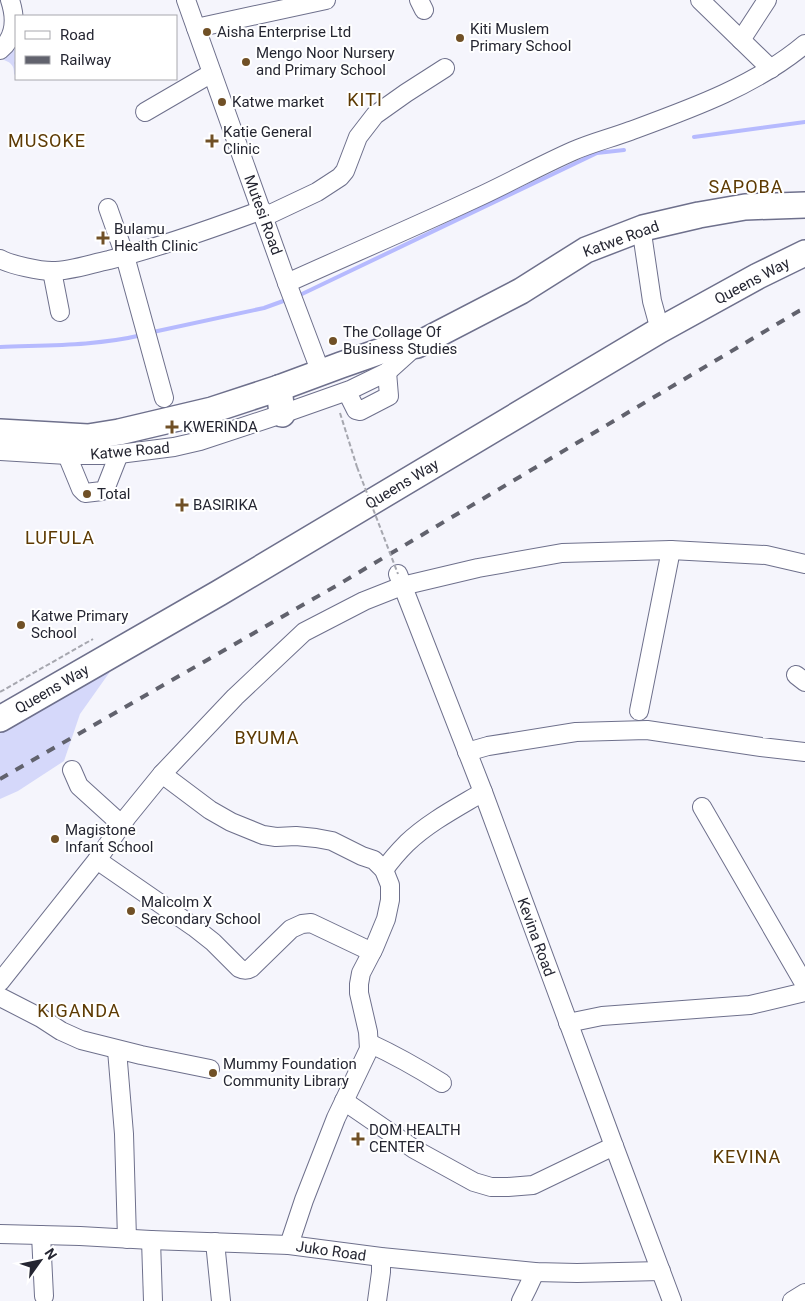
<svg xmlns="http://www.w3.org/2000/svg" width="805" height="1301" viewBox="0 0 805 1301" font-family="Roboto,sans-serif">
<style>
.grass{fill:#d5d8fa}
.forest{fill:url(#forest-crowns)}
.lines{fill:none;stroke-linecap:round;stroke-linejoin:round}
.stream{stroke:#b6bafe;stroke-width:4}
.minor-casing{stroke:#6e708c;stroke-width:20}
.highway-casing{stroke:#6e708c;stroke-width:28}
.path{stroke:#a6a7af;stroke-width:2;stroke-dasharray:5 2.5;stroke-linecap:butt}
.minor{stroke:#fff;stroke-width:18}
.highway{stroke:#fff;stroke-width:25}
.rail{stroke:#61626d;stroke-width:4;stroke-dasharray:9 9;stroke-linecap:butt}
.path-bridge{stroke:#a6a7af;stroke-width:2;stroke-dasharray:5 2.5;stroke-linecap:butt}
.poi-dot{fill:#705026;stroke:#fff;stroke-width:2}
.labels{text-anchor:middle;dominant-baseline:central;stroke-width:4;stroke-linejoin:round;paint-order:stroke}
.poi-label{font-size:15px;fill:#252632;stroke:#fff;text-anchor:start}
.street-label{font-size:15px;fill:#252632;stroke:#fff}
.quarter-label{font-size:18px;letter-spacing:1px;fill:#5d3a03;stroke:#fff}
</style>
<defs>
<pattern id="forest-crowns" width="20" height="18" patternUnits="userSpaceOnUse" patternTransform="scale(1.25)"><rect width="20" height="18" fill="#d5d8fa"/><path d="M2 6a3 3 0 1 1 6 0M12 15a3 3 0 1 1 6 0" fill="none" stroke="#b7b9d7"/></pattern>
</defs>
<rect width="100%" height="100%" fill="#f5f5fc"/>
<polygon class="grass" points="119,659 80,714 64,761 18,791 0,799 0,733 63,696"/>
<path class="forest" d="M14 43 16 47V76L14 74C14 66 12 63 4 60L1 54Z"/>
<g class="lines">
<g class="stream">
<polyline points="694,137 805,122"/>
<polyline points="302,294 597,153 624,150"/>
<polyline points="153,332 264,308 286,300"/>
<path d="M0 347C47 345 96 346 142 335"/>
</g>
<g class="minor-casing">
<g id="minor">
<polyline points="186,0 287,283 321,373"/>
<polyline points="419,0 424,10"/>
<polyline points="700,0 771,69"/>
<polyline points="196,28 326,0"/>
<polyline points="741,40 767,0"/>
<path d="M0 50C16 37 16 18 10 0"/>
<polyline points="145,112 212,73"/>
<polyline points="108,208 125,256 164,398"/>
<polyline points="264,217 317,192 340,177 345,171 358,137 375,115 406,93 445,68"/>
<polyline points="643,240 652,301 660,330"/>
<path d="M0 259C11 265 40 271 52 271 71 271 90 264 109 260 161 247 211 229 262 210"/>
<polyline points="52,271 60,312"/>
<path d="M287 283C349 255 412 228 474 199 507 184 539 166 573 151 591 143 611 138 630 131 690 109 755 86 805 44"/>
<polyline points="347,392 356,410 360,411 389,396 387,372"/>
<polyline points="0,451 67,455 102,455 119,454 174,447 200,441 282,414 350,390 387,372 417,345"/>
<polyline points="67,455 81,489 85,493 102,491 106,487 119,454"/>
<polyline points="398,574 483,792 614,1146 672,1301"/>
<polyline points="796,675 805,682"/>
<polyline points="639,711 671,550"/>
<polyline points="467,752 488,746 576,732 647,730 761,747 805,752"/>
<polyline points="72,770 79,786 122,825"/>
<polyline points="162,774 210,810 231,822 263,835 276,837 296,836 316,838 332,841 362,856 374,860 384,870 390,885 390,900 386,919 374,948 361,973 359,984 359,993 368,1032 369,1049 336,1118 304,1200 289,1245"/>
<polyline points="702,807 805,985"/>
<path d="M97 860 194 927 213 942 239 968C243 970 246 971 251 968L291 929 302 924 311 923 372 952"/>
<path d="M384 870C391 860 399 851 407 843 429 822 458 807 483 792"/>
<polyline points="0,982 97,860 127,817 162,774 235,697 304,632 364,601 402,586 478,568 562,553 671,550 766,555 805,564"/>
<polyline points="0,997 41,1018 61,1031 81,1040 141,1055 210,1069"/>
<polyline points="568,1023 602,1016 750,1005 805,992"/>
<path d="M369 1043C395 1055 418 1068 442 1083"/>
<polyline points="117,1050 124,1134 127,1239"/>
<polyline points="344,1101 414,1149 474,1182 491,1187 508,1187 533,1185 614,1146"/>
<polyline points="0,1234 80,1236 151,1240 289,1245 381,1257 535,1272 577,1273 661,1271"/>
<polyline points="41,1235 44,1296"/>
<polyline points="151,1240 153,1301"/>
<polyline points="215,1242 221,1301"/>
<polyline points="377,1301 381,1272 381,1257"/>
<polyline points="521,1301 528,1287 535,1272"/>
<polyline points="792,1301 805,1293"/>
</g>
</g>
<g class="highway-casing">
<g id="highway">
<polyline points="279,388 282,414"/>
<polyline points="0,432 88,437 119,432 212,410 279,388 341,365 387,349 417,345 521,291 586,250 643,228 699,215 745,207 805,205"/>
<polyline points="0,719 219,593 660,330 758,276 805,253"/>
</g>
</g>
<g class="path">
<polyline points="340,413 357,467"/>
<polyline points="0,692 93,639"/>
</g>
<use href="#minor" class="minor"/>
<use href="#highway" class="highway"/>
<polyline class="rail" points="0,779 341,583 799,311 805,309"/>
<polyline class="path-bridge" points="357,467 398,574"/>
</g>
<g class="poi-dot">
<circle cx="207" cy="32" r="5"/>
<circle cx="460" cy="38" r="5"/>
<circle cx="246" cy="62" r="5"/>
<circle cx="222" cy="102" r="5"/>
<path d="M209.5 133.5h5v5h5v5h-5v5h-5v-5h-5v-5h5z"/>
<path d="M100.5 230.5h5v5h5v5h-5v5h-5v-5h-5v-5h5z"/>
<circle cx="333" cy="341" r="5"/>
<path d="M169.5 419.5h5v5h5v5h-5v5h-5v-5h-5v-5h5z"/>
<circle cx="87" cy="494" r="5"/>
<path d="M179.5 497.5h5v5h5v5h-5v5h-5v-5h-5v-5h5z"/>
<circle cx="21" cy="625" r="5"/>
<circle cx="55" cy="839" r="5"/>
<circle cx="131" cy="911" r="5"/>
<circle cx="213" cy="1073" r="5"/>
<path d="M355.5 1131.5h5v5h5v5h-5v5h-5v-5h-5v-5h5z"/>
</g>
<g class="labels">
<g class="poi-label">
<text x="470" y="29">Kiti Muslem<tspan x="470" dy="17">Primary School</tspan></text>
<text x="217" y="32">Aisha Enterprise Ltd</text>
<text x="256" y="53">Mengo Noor Nursery<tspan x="256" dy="17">and Primary School</tspan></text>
<text x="232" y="102">Katwe market</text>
<text x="223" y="132">Katie General<tspan x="223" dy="17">Clinic</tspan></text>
<text x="114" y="229">Bulamu<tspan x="114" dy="17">Health Clinic</tspan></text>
<text x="343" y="332">The Collage Of<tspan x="343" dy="17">Business Studies</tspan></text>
<text x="183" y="427">KWERINDA</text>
<text x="97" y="494">Total</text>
<text x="193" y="505">BASIRIKA</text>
<text x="31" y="616">Katwe Primary<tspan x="31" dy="17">School</tspan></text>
<text x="65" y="830">Magistone<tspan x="65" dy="17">Infant School</tspan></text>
<text x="141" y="902">Malcolm X<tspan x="141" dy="17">Secondary School</tspan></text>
<text x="223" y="1064">Mummy Foundation<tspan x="223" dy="17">Community Library</tspan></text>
<text x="369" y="1130">DOM HEALTH<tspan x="369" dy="17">CENTER</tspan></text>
</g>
<g class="street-label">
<text transform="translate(263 215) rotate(70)">Mutesi Road</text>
<text transform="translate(621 239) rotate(-20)">Katwe Road</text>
<text transform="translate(752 281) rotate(-28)">Queens Way</text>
<text transform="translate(130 451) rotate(-5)">Katwe Road</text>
<text transform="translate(402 484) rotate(-31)">Queens Way</text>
<text transform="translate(52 689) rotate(-30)">Queens Way</text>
<text transform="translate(536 937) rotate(70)">Kevina Road</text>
<text transform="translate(331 1251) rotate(8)">Juko Road</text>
</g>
<g class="quarter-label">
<text x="365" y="99">KITI</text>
<text x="47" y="140">MUSOKE</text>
<text x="746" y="186">SAPOBA</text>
<text x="60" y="537">LUFULA</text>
<text x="267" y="737">BYUMA</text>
<text x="79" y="1010">KIGANDA</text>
<text x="747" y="1156">KEVINA</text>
</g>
</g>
<rect x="15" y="15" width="162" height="65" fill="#ffffff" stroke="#a8a8ad"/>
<rect x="25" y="31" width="25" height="8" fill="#ffffff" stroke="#a8a8ad"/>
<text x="60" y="40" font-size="15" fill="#252632">Road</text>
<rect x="25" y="56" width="25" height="8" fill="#61626d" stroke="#a8a8ad"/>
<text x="60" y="65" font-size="15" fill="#252632">Railway</text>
<g transform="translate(40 1261) rotate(57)" stroke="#ffffff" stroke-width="4" paint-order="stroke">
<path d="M0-4L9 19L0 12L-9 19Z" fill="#252632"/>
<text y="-8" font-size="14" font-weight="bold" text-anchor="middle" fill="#252632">N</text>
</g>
</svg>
